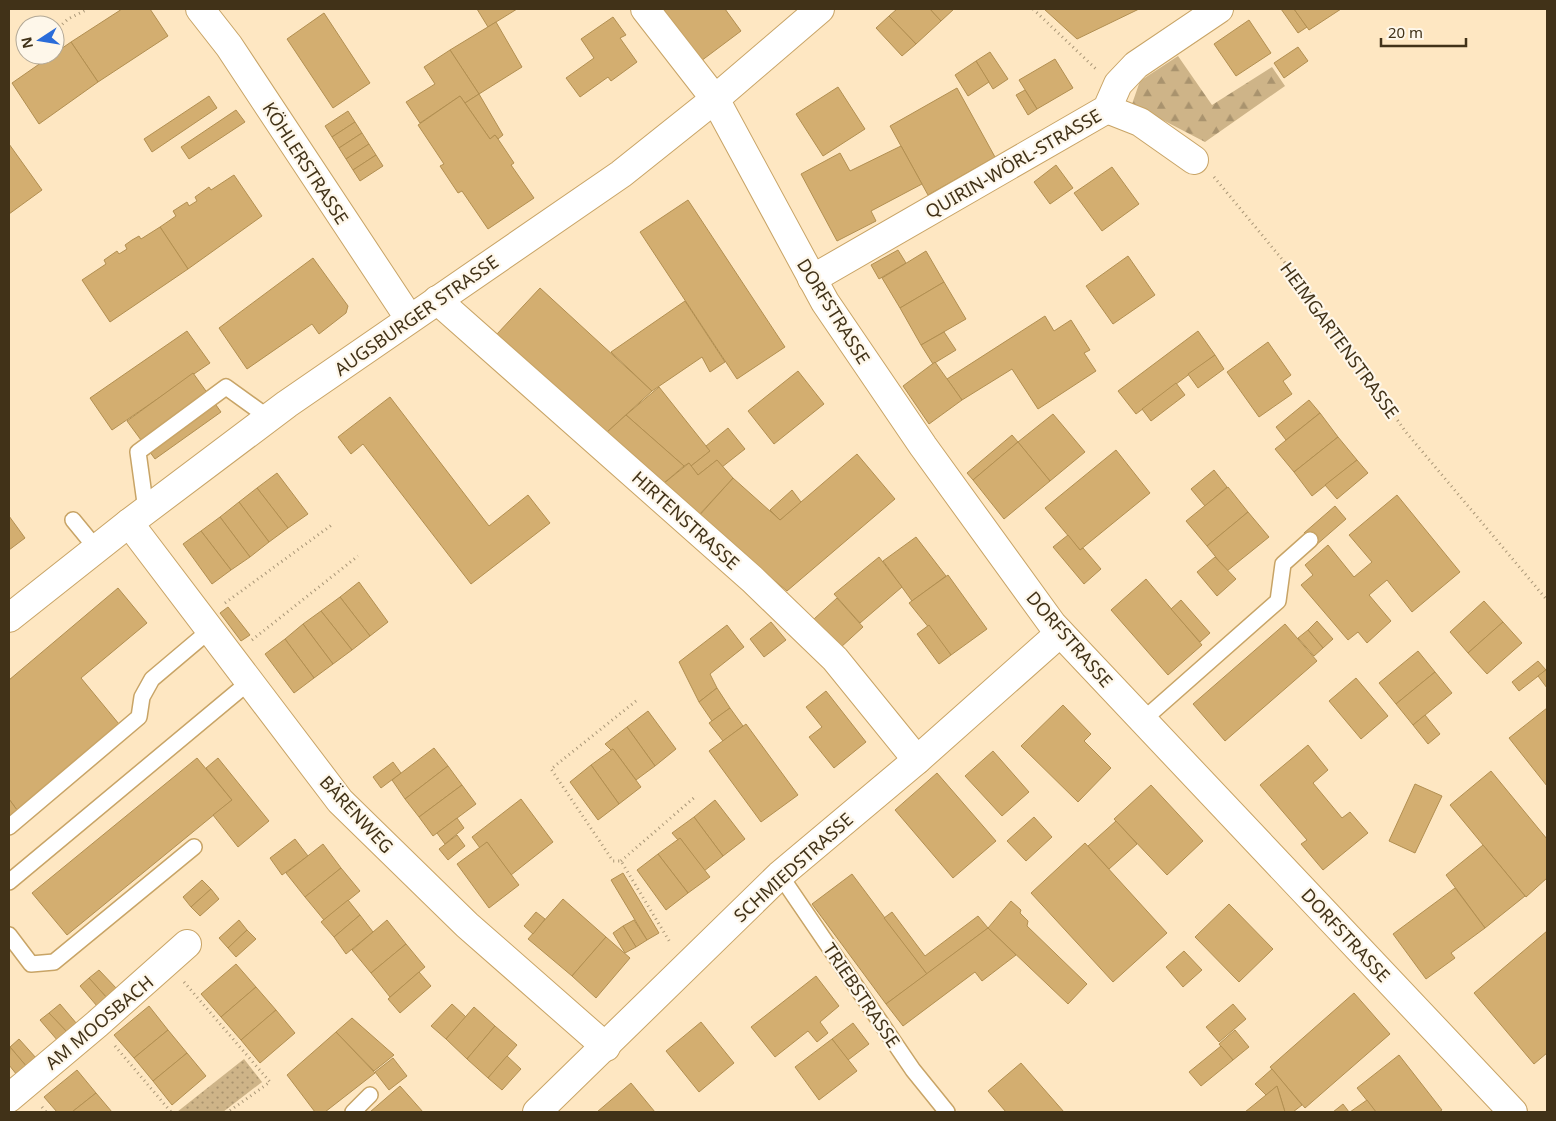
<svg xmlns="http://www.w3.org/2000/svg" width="1556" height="1121" viewBox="0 0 1556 1121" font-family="'Noto Sans',sans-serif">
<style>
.grass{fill:url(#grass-dots)}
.forest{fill:url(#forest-firs)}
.building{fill:#d3ae70;stroke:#b28f51}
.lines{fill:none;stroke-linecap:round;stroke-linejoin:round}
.lane-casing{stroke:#c8a466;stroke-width:18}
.street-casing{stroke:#c8a466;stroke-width:30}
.secondary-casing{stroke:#c8a466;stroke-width:30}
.path{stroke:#a99676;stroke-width:3;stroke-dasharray:1 4;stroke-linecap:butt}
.lane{stroke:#fff;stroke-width:15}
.street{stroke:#fff;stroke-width:28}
.secondary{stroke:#fff;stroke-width:28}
.labels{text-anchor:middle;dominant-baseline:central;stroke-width:4.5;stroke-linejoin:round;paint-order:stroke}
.street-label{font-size:18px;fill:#413218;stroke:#fef7ea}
</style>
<defs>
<pattern id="grass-dots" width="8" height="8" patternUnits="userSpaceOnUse" patternTransform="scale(1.25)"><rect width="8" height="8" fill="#ceb488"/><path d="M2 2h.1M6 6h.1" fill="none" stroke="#a9936e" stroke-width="1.8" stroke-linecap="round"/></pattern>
<pattern id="forest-firs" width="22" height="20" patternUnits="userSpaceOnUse" patternTransform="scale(1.25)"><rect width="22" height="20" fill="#ceb488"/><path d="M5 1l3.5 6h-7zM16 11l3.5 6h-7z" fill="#a9936e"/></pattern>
</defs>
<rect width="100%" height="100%" fill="#fee7c2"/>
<polygon class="grass" points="244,1059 262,1082 223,1112 177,1112"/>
<polygon class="forest" points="1178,56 1212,105 1272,67 1285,86 1205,142 1132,104 1140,81"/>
<g class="building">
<polygon points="122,9 150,9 168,36 98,82 71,42"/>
<polygon points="477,9 517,9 488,27"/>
<polygon points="663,9 725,9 741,31 701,61"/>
<polygon points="897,9 930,9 941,21 916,44 889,16"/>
<polygon points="930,9 954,9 941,21"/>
<polygon points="1044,9 1139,9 1077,39"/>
<polygon points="1281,9 1294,9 1307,27 1298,33"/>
<polygon points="1294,9 1341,9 1309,30"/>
<polygon points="324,13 370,83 333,108 287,39"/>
<polygon points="889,16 916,44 902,56 876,28"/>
<polygon points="613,17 626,35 620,38 637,62 611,81 608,77 580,97 566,78 594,58 581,39"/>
<polygon points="1249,20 1271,53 1236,76 1214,44"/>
<polygon points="496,22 522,67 479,94 450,50"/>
<polygon points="71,42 98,82 39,124 12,83"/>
<polygon points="1298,47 1308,61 1284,78 1274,63"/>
<polygon points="450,50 479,94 465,103 460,96 420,123 406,102 435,84 424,67"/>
<polygon points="990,52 1008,79 993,89 976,61"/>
<polygon points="1055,59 1073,88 1037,109 1019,80"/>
<polygon points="976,61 989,82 968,96 955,75"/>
<polygon points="838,87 865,129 823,156 796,114"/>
<polygon points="957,88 995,157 928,195 890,126"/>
<polygon points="1025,90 1037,109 1028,115 1016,95"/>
<polygon points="479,94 503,135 498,139 495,135 490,139 465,103"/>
<polygon points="209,96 217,108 152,152 144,139"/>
<polygon points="460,96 490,139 495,135 498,139 514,163 511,165 534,198 488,229 462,191 458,193 440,166 444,164 418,125"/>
<polygon points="236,110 245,122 189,159 181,147"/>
<polygon points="348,111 355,122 332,137 325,126"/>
<polygon points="355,122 362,133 339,148 332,137"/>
<polygon points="362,133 369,144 346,159 339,148"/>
<polygon points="9,144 42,190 9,214"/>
<polygon points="369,144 376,155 353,170 346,159"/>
<polygon points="901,146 922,184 871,211 876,221 837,241 801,174 840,153 850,171"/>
<polygon points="376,155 383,166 360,181 353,170"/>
<polygon points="1056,165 1073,188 1050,204 1034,182"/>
<polygon points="1112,167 1139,204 1102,231 1074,193"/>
<polygon points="234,175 262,216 188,269 160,227 176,216 173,211 187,202 189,206 197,201 195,197 209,187 211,190"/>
<polygon points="688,200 785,347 737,379 640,232"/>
<polygon points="160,227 188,269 110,322 82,280 106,264 104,260 117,251 119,254 127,249 125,245 132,240 139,236 141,239"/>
<polygon points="898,250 906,263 879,279 871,265"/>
<polygon points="926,251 944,282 900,308 882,278"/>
<polygon points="1128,256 1155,295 1113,324 1086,286"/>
<polygon points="313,258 348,306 346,313 319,334 312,324 247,369 219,328"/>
<polygon points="944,282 966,319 921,345 900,308"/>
<polygon points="540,288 652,391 606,433 497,334"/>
<polygon points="685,301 725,362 710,372 702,357 652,391 611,352"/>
<polygon points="1045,316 1054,331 1071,320 1090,350 1084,353 1096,371 1038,409 1012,369 962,400 947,379"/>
<polygon points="187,331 210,363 112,430 90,398"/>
<polygon points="1198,331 1215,355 1136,414 1118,391"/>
<polygon points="944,332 956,350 933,364 921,345"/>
<polygon points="1268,342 1291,375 1283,381 1292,394 1259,417 1227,372"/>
<polygon points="1215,355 1224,369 1198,388 1188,374"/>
<polygon points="935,362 962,400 929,424 903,386"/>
<polygon points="798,371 824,404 774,444 748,411"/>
<polygon points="193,373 221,412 155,459 127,421"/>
<polygon points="1176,383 1185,395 1151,421 1142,409"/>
<polygon points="659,387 710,451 691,466 689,463 684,466 626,415"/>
<polygon points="390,397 489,526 528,495 550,523 471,584 363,444 351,454 338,437"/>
<polygon points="1309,400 1320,413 1286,440 1276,427"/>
<polygon points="1320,413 1338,437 1294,472 1275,449"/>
<polygon points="1053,414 1085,452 1050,481 1018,442"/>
<polygon points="626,415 684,466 663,484 606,433"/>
<polygon points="728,428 745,449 722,467 717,460 698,475 691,466 710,451 706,446"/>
<polygon points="1012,435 1018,442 973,480 967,473"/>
<polygon points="1338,437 1357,460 1312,496 1294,472"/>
<polygon points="1018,442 1050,481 1004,519 973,480"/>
<polygon points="1116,450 1150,493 1080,550 1045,508"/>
<polygon points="857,454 895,499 787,591 698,517 733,478 780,520"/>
<polygon points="717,460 733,478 699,515 663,484 689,463 698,475"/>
<polygon points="1357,460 1368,473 1337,499 1325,485"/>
<polygon points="1214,470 1227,487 1205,506 1191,489"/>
<polygon points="277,473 308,514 288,528 257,488"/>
<polygon points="1228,487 1248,512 1207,546 1186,521"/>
<polygon points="257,488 288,528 269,542 239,502"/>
<polygon points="792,490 801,502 780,520 770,510"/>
<polygon points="1397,495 1460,572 1412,612 1387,580 1369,595 1391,621 1367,643 1358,632 1348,640 1301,585 1313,575 1305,565 1328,545 1354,577 1372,562 1349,535"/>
<polygon points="239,502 269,542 250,557 220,517"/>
<polygon points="1335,506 1346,519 1315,546 1304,533"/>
<polygon points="1248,512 1269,537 1227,571 1207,546"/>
<polygon points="9,516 25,538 9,550"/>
<polygon points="220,517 250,557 231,570 201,531"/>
<polygon points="201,531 231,570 212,584 183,544"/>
<polygon points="1068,535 1080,550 1083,548 1101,569 1084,584 1053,547"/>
<polygon points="916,537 946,576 912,601 883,561"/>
<polygon points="879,557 902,587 860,623 834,594"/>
<polygon points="1215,557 1236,579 1217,596 1197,572"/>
<polygon points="948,575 987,629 951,655 909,603"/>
<polygon points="1146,579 1202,645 1168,675 1111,610"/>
<polygon points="359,582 388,622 370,636 340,597"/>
<polygon points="118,588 147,623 81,678 119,724 17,810 9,799 9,680"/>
<polygon points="340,597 370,636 352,650 321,611"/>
<polygon points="837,598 863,627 840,648 814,619"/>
<polygon points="1181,600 1210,633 1200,642 1171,609"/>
<polygon points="1484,601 1503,622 1468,653 1450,632"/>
<polygon points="228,607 250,635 241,641 220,613"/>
<polygon points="321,611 352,650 333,664 303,624"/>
<polygon points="1317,621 1333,639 1323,648 1308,630"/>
<polygon points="771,622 786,640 764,657 750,639"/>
<polygon points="1503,622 1522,643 1487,674 1468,653"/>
<polygon points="303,624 333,664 314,678 285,639"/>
<polygon points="1285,624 1317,661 1225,741 1193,704"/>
<polygon points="727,625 744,647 710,674 717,688 699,702 679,662"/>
<polygon points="929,625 951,655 939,664 917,634"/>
<polygon points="1308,630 1323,648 1314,656 1298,638"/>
<polygon points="285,639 314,678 294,693 265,654"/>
<polygon points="1418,651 1435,672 1396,704 1379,683"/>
<polygon points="1538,661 1546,670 1519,691 1512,682"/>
<polygon points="1547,669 1547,688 1538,676"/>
<polygon points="1435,672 1452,693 1413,725 1396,704"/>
<polygon points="1356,678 1388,716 1361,739 1329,701"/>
<polygon points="717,688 730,708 712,721 699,702"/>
<polygon points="826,691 866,742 834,768 809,737 822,727 806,707"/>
<polygon points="1063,705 1091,734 1084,741 1111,768 1078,802 1021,746"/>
<polygon points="730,708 743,726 723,741 709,723"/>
<polygon points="1547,708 1547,786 1509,738"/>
<polygon points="648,711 676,749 655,766 627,727"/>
<polygon points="1425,715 1440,734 1428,744 1413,725"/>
<polygon points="746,724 798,795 761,822 709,751"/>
<polygon points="627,727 655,766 636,780 613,749 611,750 605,744"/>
<polygon points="1308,745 1328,770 1313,783 1342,818 1350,812 1368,833 1323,870 1301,844 1307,840 1260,785"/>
<polygon points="434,748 448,766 405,799 392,780"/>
<polygon points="613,749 641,787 619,804 591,765"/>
<polygon points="993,751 1029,792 1002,816 965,776"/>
<polygon points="197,758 232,800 67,935 32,893"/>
<polygon points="218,758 269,821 238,847 213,815 232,800 206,768"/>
<polygon points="393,762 401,773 381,788 373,777"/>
<polygon points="591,765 619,804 598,820 570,782"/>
<polygon points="448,766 462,785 419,817 405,799"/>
<polygon points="1491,771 1547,839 1547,878 1526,897 1450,805"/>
<polygon points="937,773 996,841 953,878 895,810"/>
<polygon points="1415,784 1442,796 1415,853 1389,841"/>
<polygon points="462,785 476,804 433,836 419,817"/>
<polygon points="1151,785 1203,841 1167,875 1114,819"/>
<polygon points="9,799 17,810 9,817"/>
<polygon points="521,799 553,842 511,875 487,842 480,848 472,837"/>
<polygon points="715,800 745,839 723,856 694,817"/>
<polygon points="694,817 723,856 704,871 680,838 678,840 672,833"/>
<polygon points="1034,817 1052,837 1026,861 1007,841"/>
<polygon points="457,818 464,828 445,844 437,833"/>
<polygon points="1116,821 1137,844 1109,869 1088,846"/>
<polygon points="457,835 465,846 448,860 439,849"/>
<polygon points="680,838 710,877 688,893 658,854"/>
<polygon points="295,839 308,856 282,875 270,858"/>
<polygon points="487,842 519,885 489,908 457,864"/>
<polygon points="1085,843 1167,933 1113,982 1031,893"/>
<polygon points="323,844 341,868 305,897 286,873"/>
<polygon points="1483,845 1525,896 1485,928 1446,875"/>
<polygon points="658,854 688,893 666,910 637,870"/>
<polygon points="341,868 360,891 324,920 305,897"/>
<polygon points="623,873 659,933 647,940 611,880"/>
<polygon points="852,874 927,974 886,1004 812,904"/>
<polygon points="202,880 211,889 191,907 183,897"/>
<polygon points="1455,888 1485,928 1451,953 1455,958 1426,979 1393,934"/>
<polygon points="211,889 219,899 200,916 191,907"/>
<polygon points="563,899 606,937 572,976 528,939"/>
<polygon points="348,900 360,915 334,937 321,922"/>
<polygon points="1011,901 1021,910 1020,913 1028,921 1027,926 1087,984 1068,1004 988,928"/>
<polygon points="1229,904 1273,949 1239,982 1195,937"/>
<polygon points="536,912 545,919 533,934 524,926"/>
<polygon points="892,912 925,956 978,916 988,928 927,974 884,918"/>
<polygon points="360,915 373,932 346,954 334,937"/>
<polygon points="239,920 247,930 228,948 219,938"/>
<polygon points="387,920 406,944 371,973 352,950"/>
<polygon points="634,920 647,940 636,947 623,926"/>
<polygon points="623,926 636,947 625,953 613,933"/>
<polygon points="988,928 1016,955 982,981 975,972 903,1026 886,1004"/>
<polygon points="247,930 256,939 236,957 228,948"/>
<polygon points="1547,931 1547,1053 1534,1064 1474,993"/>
<polygon points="606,937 630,958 596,998 572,976"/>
<polygon points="406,944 425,967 390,997 371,973"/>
<polygon points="1184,951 1202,970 1183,987 1166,967"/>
<polygon points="236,964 256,987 221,1017 201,994"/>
<polygon points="99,970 117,989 107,998 89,978"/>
<polygon points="419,972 431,986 400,1013 388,999"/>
<polygon points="816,976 839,1006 820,1022 828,1033 817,1042 808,1031 775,1057 751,1027"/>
<polygon points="89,978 107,998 97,1006 80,986"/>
<polygon points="256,987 276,1010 241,1040 221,1017"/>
<polygon points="1354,993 1390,1034 1305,1108 1270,1067"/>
<polygon points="60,1004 77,1024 67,1032 49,1013"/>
<polygon points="452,1004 466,1017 446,1039 431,1026"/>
<polygon points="1233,1004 1246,1019 1219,1042 1206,1027"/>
<polygon points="149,1006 168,1030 134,1058 114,1035"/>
<polygon points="474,1007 495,1026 467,1059 446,1039"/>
<polygon points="276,1010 295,1033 260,1063 241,1040"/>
<polygon points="49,1013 67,1032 58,1041 40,1020"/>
<polygon points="352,1018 394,1055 374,1071 336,1032"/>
<polygon points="701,1022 734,1063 699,1092 666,1051"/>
<polygon points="853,1023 869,1044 848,1060 832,1039"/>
<polygon points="495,1026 517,1045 488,1078 467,1059"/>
<polygon points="168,1030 187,1053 153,1081 134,1058"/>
<polygon points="1235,1030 1249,1047 1233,1060 1219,1044"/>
<polygon points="336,1032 375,1073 325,1112 315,1112 287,1075"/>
<polygon points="19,1039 37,1059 27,1067 10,1047"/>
<polygon points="832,1039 857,1071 819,1100 795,1067"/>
<polygon points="1221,1046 1233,1060 1201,1086 1189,1072"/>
<polygon points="10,1047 27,1067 17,1075 9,1065"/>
<polygon points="187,1053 206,1076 172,1105 153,1081"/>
<polygon points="1399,1055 1442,1110 1439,1112 1376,1112 1357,1088"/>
<polygon points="507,1056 521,1069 502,1090 488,1078"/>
<polygon points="393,1058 407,1076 389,1090 375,1072"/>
<polygon points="1021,1063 1064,1112 1006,1112 988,1091"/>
<polygon points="1272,1069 1302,1105 1293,1112 1285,1112 1277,1086 1266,1095 1255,1084"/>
<polygon points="77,1070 96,1093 72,1112 57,1112 44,1097"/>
<polygon points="631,1083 655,1112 597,1112"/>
<polygon points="400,1086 423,1112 370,1112"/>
<polygon points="1277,1086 1285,1112 1245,1112 1266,1095"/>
<polygon points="96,1093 112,1112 72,1112"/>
<polygon points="1367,1100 1376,1112 1350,1112"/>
<polygon points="1343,1104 1349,1112 1333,1112"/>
</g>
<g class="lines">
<g class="lane-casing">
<g id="lane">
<polyline points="146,510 138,452 226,387 269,418"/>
<polyline points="73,520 96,548"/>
<polyline points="1143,720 1278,601 1283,564 1310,540"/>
<polyline points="9,827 139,717 142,697 152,679 210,630"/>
<polyline points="780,875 913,1070 947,1112"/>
<polyline points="9,882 249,682"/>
<polyline points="9,935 31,964 54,962 194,847"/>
<polyline points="353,1112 370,1095"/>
</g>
</g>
<g class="street-casing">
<g id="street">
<polyline points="200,9 229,46 409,318"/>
<polyline points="645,9 715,99 825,302 923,446 1052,624 1513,1112"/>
<polyline points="1107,109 1140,122 1194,160"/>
<polyline points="812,279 1107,109 1118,84 1136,65 1219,9"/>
<polyline points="437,300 752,579 835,659 917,760"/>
<polyline points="129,523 340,801 467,925 606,1047"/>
<polyline points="9,1098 97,1024 187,944"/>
<polyline points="537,1112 780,875 917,760 1060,633"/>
</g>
</g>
<g class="secondary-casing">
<polyline id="secondary" points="9,618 129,523 287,404 621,174 715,99 820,9"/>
</g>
<g class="path">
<polyline points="1033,9 1096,69"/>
<polyline points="55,31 68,19 88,9"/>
<polyline points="1214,177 1310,293 1405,431 1547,600"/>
<polyline points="225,603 333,524"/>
<polyline points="252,640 358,556"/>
<polyline points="636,701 551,769 613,861 621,861 671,944"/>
<polyline points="621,861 696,796"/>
<polyline points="184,982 270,1082 228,1112"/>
<polyline points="115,1046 171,1112"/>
<polyline points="42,1107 46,1112"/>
</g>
<use href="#lane" class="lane"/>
<use href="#street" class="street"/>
<use href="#secondary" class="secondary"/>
</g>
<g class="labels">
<g class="street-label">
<text transform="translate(306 163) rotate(57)">KÖHLERSTRASSE</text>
<text transform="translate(1013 163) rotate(-30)">QUIRIN-WÖRL-STRASSE</text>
<text transform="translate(834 311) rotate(58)">DORFSTRASSE</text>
<text transform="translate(416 315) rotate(-35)">AUGSBURGER STRASSE</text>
<text transform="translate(1340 340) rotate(54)">HEIMGARTENSTRASSE</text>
<text transform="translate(686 520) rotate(42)">HIRTENSTRASSE</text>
<text transform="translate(1070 639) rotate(49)">DORFSTRASSE</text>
<text transform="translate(357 814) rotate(47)">BÄRENWEG</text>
<text transform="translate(793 867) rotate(-42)">SCHMIEDSTRASSE</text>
<text transform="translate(1346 935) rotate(47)">DORFSTRASSE</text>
<text transform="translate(862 995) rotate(56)">TRIEBSTRASSE</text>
<text transform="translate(99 1022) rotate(-40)">AM MOOSBACH</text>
</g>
</g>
<rect width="1556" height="1121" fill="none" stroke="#413218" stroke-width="20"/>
<g transform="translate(40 40) rotate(258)"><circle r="24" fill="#fef7ea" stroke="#b2a896"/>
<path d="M0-4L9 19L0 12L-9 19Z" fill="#2a6cd9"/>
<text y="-8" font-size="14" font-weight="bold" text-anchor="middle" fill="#413218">N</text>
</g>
<path d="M1381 38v8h85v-8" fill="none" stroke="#413218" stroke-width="2.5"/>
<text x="1388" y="38" font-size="15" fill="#413218" stroke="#fef7ea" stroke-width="4" paint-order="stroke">20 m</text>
</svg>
